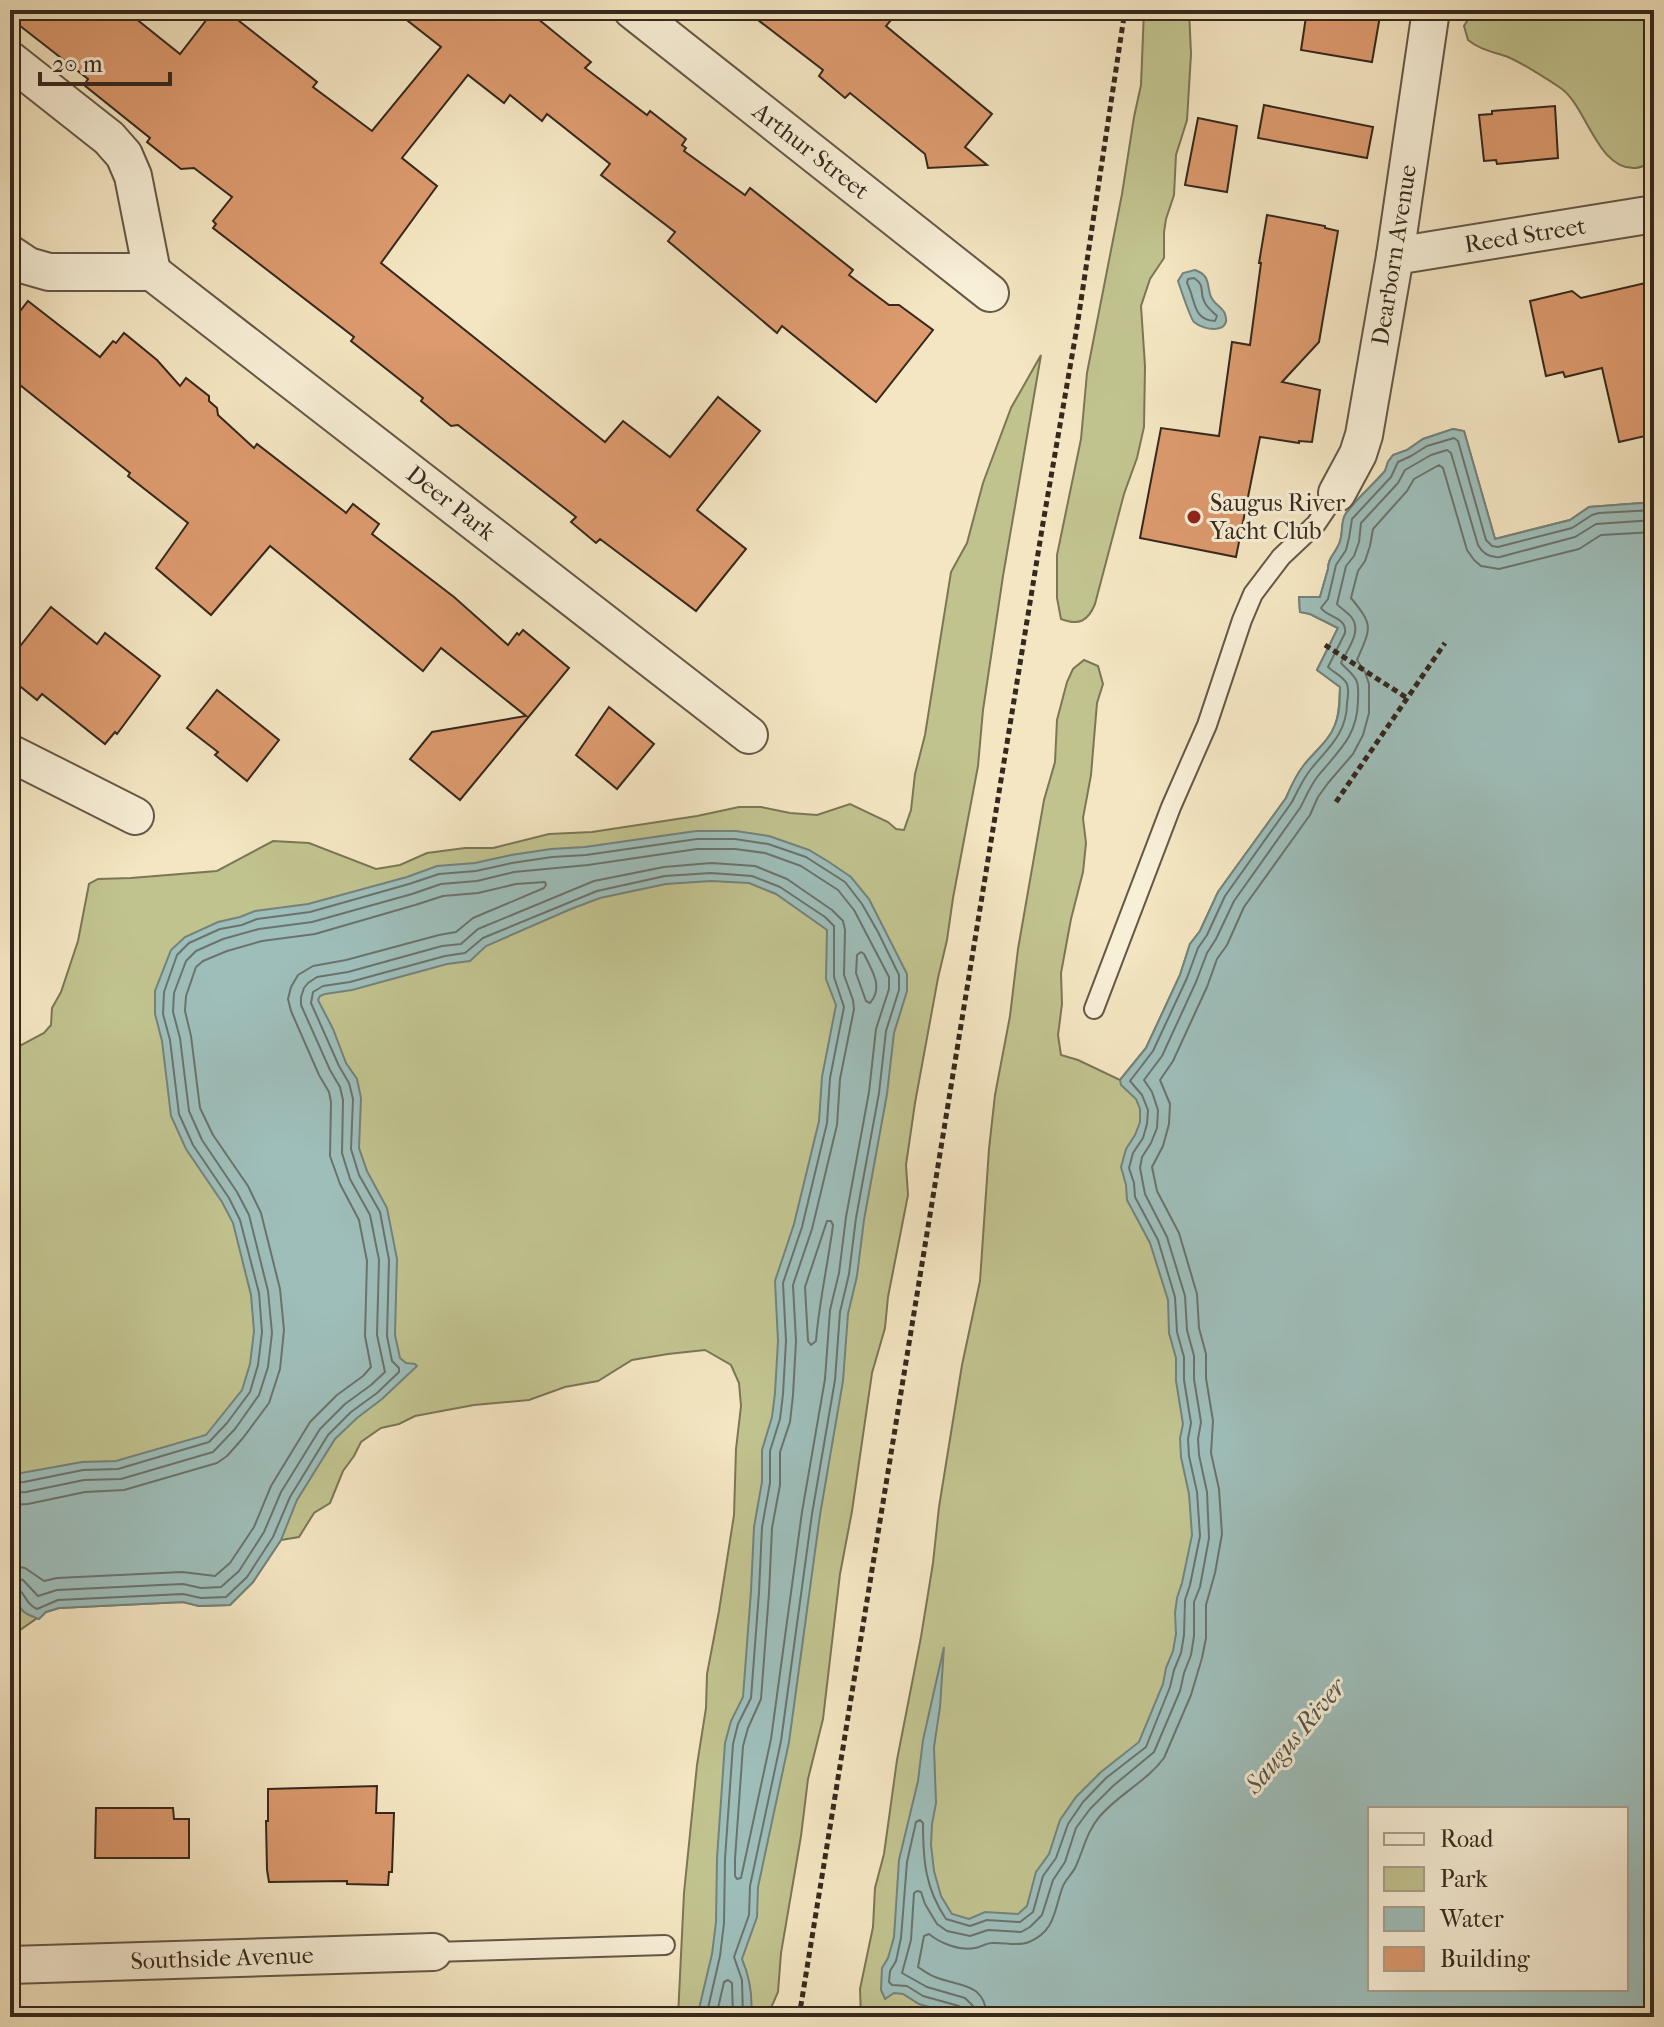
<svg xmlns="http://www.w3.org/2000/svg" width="1664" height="2027" viewBox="0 0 1664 2027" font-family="'IM FELL French Canon',serif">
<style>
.green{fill:#c1c38f;stroke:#7b7656;stroke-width:2}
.water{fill:#9ebeba;stroke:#74827c;stroke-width:2;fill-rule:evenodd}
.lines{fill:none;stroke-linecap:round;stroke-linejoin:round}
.shore{stroke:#6a736c;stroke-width:2}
.building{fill:#dc9a6e;stroke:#35281e;stroke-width:2}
.service-casing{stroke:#655847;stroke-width:22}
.minor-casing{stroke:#655847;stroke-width:40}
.path{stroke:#35281e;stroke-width:5;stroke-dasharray:6 4;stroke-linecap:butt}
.service{stroke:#f8efd7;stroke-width:18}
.minor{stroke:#f8efd7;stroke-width:36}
.poi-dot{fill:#8f2418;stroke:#f8efd7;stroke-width:3}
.labels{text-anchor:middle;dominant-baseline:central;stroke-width:6;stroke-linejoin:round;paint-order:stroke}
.street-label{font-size:24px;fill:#35281e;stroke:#f8efd7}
.poi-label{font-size:24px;fill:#35281e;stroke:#f8efd7;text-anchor:start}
.water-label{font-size:26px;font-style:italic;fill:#54554d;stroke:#f8efd7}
</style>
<rect width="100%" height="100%" fill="#f4e6c2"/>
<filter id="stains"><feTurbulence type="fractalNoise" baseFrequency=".0025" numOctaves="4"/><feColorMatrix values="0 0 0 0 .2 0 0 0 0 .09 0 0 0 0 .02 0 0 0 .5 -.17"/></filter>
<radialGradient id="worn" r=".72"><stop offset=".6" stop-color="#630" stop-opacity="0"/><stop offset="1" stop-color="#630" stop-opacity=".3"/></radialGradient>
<g class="green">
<path d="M1144 10H1189L1191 54 1187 120 1176 155 1174 195 1166 219 1164 232V258L1150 279 1141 306 1145 366 1144 427 1137 458 1124 494 1095 604C1088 621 1079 626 1061 619L1057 598V555L1081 439 1087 373 1122 194 1134 117 1141 85Z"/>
<path d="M1475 10H1605L1627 14 1654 22V163C1648 164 1642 167 1636 168 1598 171 1587 108 1562 89 1549 80 1522 63 1508 57 1494 52 1480 50 1468 40L1464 26 1472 13Z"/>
<polygon points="1041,355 1003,576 983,710 978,766 953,898 947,940 938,978 915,1103 906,1165 908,1195 888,1297 885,1328 872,1373 852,1511 840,1574 823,1719 808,1779 801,1836 781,1953 778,1992 767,2017 678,2017 684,1893 697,1765 706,1708 707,1674 719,1611 734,1515 736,1449 741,1406 739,1383 731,1365 705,1350 668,1354 632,1360 598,1381 565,1387 529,1400 474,1405 415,1416 399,1424 381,1428 361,1442 354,1456 343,1471 330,1503 314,1513 299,1537 281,1540 253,1582 230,1605 199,1606 183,1602 59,1608 46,1612 10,1637 10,1051 44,1033 51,1025 52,1008 61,992 78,941 89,884 98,879 131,878 217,871 273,841 309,843 376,869 400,865 427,853 465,848 493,848 549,834 592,832 697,816 739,807 761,807 790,813 817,815 850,804 888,822 896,829 904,830 911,810 915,774 925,735 951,572 967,543 983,483 1011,408"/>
<path d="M1453 429 1464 431 1495 539 1570 520 1589 507 1654 502V715L1012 2017H861L860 1989 873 1927 875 1888 884 1854 897 1760 921 1637 933 1563 939 1507 962 1365 980 1281 989 1149 995 1095 1010 1016 1018 949 1044 800 1055 762 1057 720 1067 682 1073 669 1084 660 1098 666 1103 684 1097 703 1091 775 1083 818 1086 843 1083 872 1071 919 1061 973 1062 1004 1058 1035 1061 1055 1078 1060 1120 1080 1146 1048 1180 975 1190 944 1200 931 1218 892 1286 798C1291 786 1296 775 1304 765 1315 751 1329 741 1335 725 1340 713 1339 700 1340 687L1317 670 1338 628 1310 614 1300 612 1299 597H1320L1328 569C1328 558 1334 555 1338 546 1344 537 1340 524 1345 515 1353 502 1374 484 1385 471L1388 462 1393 455 1407 450 1423 439Z"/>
</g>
<g class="water">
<path d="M1195 270C1209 275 1207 282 1210 294 1212 304 1222 306 1225 314 1232 334 1204 331 1194 322 1191 319 1180 287 1178 281L1183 273Z"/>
<path d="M1453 429 1464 431 1495 539 1570 520 1589 507 1654 502V2017H974L943 2011 919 2004 903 1994 894 1993 885 1999 881 1990 882 1968 888 1958 894 1937 899 1860 918 1781 923 1740 944 1647 940 1707 934 1747 936 1803 932 1824 931 1845 934 1871 941 1896 952 1914 969 1919 985 1912 1018 1914 1027 1906 1036 1872 1049 1854 1060 1820 1076 1797 1101 1772 1139 1742 1163 1684 1166 1668 1173 1651 1176 1634 1175 1613 1177 1598 1182 1583 1192 1535 1189 1494 1181 1457 1180 1438 1183 1424 1176 1381V1358L1169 1333 1168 1300 1150 1243 1127 1200 1126 1185 1121 1167 1126 1149 1135 1135 1140 1122V1109L1136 1099 1121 1085 1120 1080 1146 1048 1180 975 1190 944 1200 931 1218 892 1286 798C1291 786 1296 775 1304 765 1315 751 1329 741 1335 725 1340 713 1340 700 1340 687L1317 670 1338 628 1310 614 1300 612 1299 597H1320L1328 569C1328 558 1334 555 1338 546 1344 536 1340 524 1345 515 1352 503 1375 483 1385 471L1388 462 1393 455 1407 450 1423 439ZM1370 1809H1626V1989H1370Z"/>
<path d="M696 831H736L769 836 809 850 829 862 851 877 869 899 907 974V991L894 1033 887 1094 864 1220 857 1276 848 1314 843 1381 820 1515 789 1742 758 1887 757 1917 742 1959C750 1978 753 1996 751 2017H697L712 1954 716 1922 717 1858 725 1743 731 1721 743 1697 751 1591 754 1527 762 1482V1450L772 1417 775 1393 778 1341 775 1281 794 1224 819 1121 822 1077 836 1005 826 979 827 930 776 894 749 883 711 881 666 884 600 898 571 909 486 946 470 961 447 964 352 990 325 994 320 996 318 1000 333 1029 346 1063 357 1079 361 1098 359 1148 367 1171 387 1208 397 1259 395 1335 400 1358 406 1363 415 1364 417 1366 382 1399 357 1418 335 1439 297 1500 281 1540 253 1582 230 1605 199 1606 183 1602 59 1608 46 1612 39 1619C34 1617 27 1615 23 1611 17 1605 18 1598 10 1593V1475L82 1462 116 1461 206 1435 242 1390 250 1364 254 1331 251 1295 233 1223 222 1202 186 1149 171 1116 162 1041 155 1014V991L171 950 185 937 218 922 240 917 255 911 308 904 407 877 437 866 475 863 511 855 551 849 585 847Z"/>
</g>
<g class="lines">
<g class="shore">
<path d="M1194 278C1206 286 1199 290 1204 301 1206 307 1213 312 1217 316L1215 321C1192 320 1196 300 1187 283L1188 279Z"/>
<path d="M861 952 864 954C872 971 884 987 870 1003L866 1001 856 973 857 955Z"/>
<path d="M827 1221H831L833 1225C828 1264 819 1302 816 1341L811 1345 808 1341 805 1287Z"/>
<polyline points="10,1483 24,1482 83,1470 118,1469 209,1442 227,1423 250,1392 258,1365 262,1332 259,1293 240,1220 229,1198 193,1145 179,1114 170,1040 163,1014 164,992 177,955 189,943 220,929 242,925 257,919 310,912 409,884 439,874 476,871 512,863 552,857 586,855 697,839 735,839 768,844 806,857 845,882 862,904 878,932 899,975 899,990 886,1031 879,1093 856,1218 849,1274 840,1312 835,1380 812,1514 781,1741 750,1886 749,1915 734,1957 742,1980 743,2017"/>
<polyline points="10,1493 26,1492 84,1480 121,1479 213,1452 235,1429 259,1395 268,1367 272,1333 268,1291 249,1215 237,1192 202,1140 189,1111 180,1038 173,1012 174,993 186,961 196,951 223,939 259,929 312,922 412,894 441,884 477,881 514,872 588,865 697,849 735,849 765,853 801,866 838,890 854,910 889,977 889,989 876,1029 869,1092 846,1217 839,1273 830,1310 825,1379 802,1512 771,1739 741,1878 737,1879 735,1876 735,1859 743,1746 748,1728 761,1699 769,1593 772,1528 780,1485 780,1452 790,1422 793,1395 796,1341 793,1285 812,1229 837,1125 840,1079 854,1009 853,1000 844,975 845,930 843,921 832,910 787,879 755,866 711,863 664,867 594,881 478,929 461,944 442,946 348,972 317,977 308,983 304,988 301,997 301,1005 330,1070 340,1087 343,1100 342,1153 350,1179 370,1215 379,1260 377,1335 385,1372 371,1385 345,1404 320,1429 281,1492 264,1532 239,1571 221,1587 201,1588 183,1584 160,1585 57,1590 38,1596 23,1580 10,1577"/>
<polyline points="10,1505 28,1504 85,1492 124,1490 217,1463 227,1456 243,1438 269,1403 280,1369 284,1330 280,1289 261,1213 248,1186 213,1135 200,1108 191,1036 185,1011 186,996 196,967 203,961 227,951 262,941 315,934 415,905 443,896 478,893 516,884 545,882 546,885 544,888 473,918 456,932 439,935 346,960 313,966 298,975 291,987 288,999 291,1011 319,1075 329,1092 331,1102 330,1156 340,1184 359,1220 367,1261 365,1336 371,1367 363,1376 337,1395 310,1422 271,1486 254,1527 230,1563 215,1576 182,1572 57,1578 44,1581 25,1568 10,1565"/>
<path d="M10 1587C27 1588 22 1603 37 1609L58 1600 183 1594 201 1598 226 1597 247 1577 273 1537 290 1497 328 1435 351 1412 377 1393 399 1372V1368L392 1361 387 1336 389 1260 380 1212 359 1175 351 1149 353 1099 349 1083 339 1066 311 1003 313 992 323 986 350 982 445 956 465 953 483 938 597 891 665 876 711 873 752 876 780 887 825 917 834 926V977L844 1007 830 1078 827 1123 802 1227 783 1283 786 1341 783 1394 780 1419 770 1451V1483L762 1527 759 1592 751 1698 738 1724 733 1744 725 1859 724 1923 720 1956 706 2017"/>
<polyline points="716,2017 724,1982 728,1980 732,1983 733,2017"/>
<path d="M964 2017V2011L959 2006 923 1996 907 1986 892 1985 889 1982 890 1971 896 1961 901 1938 907 1862 916 1822 920 1820 923 1823C923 1860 925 1888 946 1919L970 1926 987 1920 1020 1922 1033 1912 1043 1876 1056 1858 1068 1824 1083 1802 1106 1778 1146 1747 1170 1687 1174 1670 1181 1653 1184 1635 1185 1600 1190 1585 1200 1536 1197 1492 1189 1456 1188 1439 1191 1423 1184 1380V1357L1177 1332 1175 1297 1158 1240 1135 1197 1134 1183 1129 1168 1133 1153 1143 1138 1147 1124 1148 1110 1142 1095 1130 1081 1153 1051 1187 978 1198 948 1207 935 1225 896 1292 802C1298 790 1303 779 1311 769 1328 748 1347 733 1347 703 1348 697 1349 689 1347 684 1344 677 1333 672 1328 667L1345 633C1347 617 1328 618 1321 608L1328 599 1336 565 1346 550 1349 538 1352 519 1391 477 1398 462 1411 456 1427 446 1454 438 1458 441 1486 540 1492 546 1498 547 1572 528 1592 515 1599 513 1654 510"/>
<path d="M975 2017 973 2006 965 1998 927 1987 902 1973 911 1940 914 1893 917 1891 921 1892 925 1904 937 1924 947 1931 970 1936 988 1930 1021 1932 1030 1927 1042 1915 1053 1880 1065 1862 1076 1828 1090 1809 1113 1786 1154 1752 1180 1691 1184 1673 1191 1655 1194 1636V1602L1200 1587 1209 1538 1207 1492 1199 1455 1198 1439 1201 1422 1194 1379V1356L1187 1330 1185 1296 1167 1237 1145 1194 1140 1168 1142 1157 1151 1143 1157 1128 1158 1110 1152 1092 1144 1080 1162 1056 1196 982 1207 953 1216 939 1234 901 1300 808C1306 797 1310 786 1318 776 1339 750 1357 737 1358 701 1358 695 1359 688 1357 682 1354 674 1346 669 1341 663 1347 650 1362 632 1352 618 1348 612 1341 609 1337 604L1346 566 1354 556 1359 542 1361 523 1398 483 1405 470 1431 455 1447 450 1451 453 1478 545C1483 554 1490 558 1500 557L1575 537 1596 524 1654 520"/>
<path d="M987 2017C985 1982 960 1987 935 1977 929 1975 924 1971 918 1967L924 1936 929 1934C940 1943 959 1951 975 1948 981 1947 986 1943 992 1943 1005 1942 1017 1947 1029 1942 1056 1931 1054 1909 1063 1886 1066 1879 1073 1873 1076 1866 1084 1848 1087 1831 1100 1816 1119 1794 1147 1781 1164 1758L1191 1695 1202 1658 1206 1638V1605L1215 1573 1222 1534 1219 1489 1211 1453 1213 1421 1206 1378V1354L1199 1328 1197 1294 1179 1233 1157 1191 1152 1167 1163 1146 1169 1124 1170 1104 1160 1080 1173 1061 1207 987 1217 959 1227 945 1244 907 1310 815 1318 797 1328 783 1353 754 1363 735 1369 713V684L1365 672 1357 660C1371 627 1374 626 1351 598L1358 571 1365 561 1370 546 1373 529 1407 491 1414 479 1439 465 1443 468 1467 550 1474 560 1481 566 1499 569 1579 549 1601 535 1654 532"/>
</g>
</g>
<g class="building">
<polygon points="10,10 125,10 180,54 214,10 225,10 317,82 313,87 372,131 441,47 394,10 527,10 591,62 585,68 647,115 650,111 686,139 682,145 686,148 684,151 745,195 750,188 853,270 849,275 889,305 899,305 933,330 876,402 782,326 777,333 668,241 675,232 601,175 610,164 547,114 542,121 510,95 504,103 468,75 402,158 437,186 381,263 605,442 623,421 670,457 718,397 760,431 697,510 746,549 696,611 600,539 596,543 571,522 576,517 458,425 451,426 421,401 423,398 351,341 354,337 213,228 216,224 213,221 232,197 194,168 181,169 147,142 150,138 84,85 88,79 10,18"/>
<polygon points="745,10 899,10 886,26 992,114 965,147 987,165 928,168 925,154 850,93 845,98 819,76 823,70"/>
<polygon points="1307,10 1381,10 1372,62 1301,50"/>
<polygon points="1264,105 1373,127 1367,158 1258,138"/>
<polygon points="1555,106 1558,158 1497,164 1496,160 1484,161 1479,115 1492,114 1492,111"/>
<polygon points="1198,118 1237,126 1227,192 1185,185"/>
<polygon points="1267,215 1325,226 1325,228 1338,231 1319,342 1282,382 1320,390 1312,442 1299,441 1299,443 1260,437 1236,557 1140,538 1161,428 1219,436 1232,342 1250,345 1261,263 1259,263"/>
<polygon points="1654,281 1654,434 1619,442 1602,368 1565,377 1563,372 1546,376 1530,301 1572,291 1581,298"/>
<polygon points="28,301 100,357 113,341 116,343 124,333 157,360 180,386 186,378 209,396 209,401 217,408 218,415 254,448 257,444 345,512 346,513 353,504 379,524 372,534 454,597 508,645 517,633 519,635 523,630 569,668 460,800 410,759 432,732 526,716 441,648 423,671 270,546 211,615 156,568 188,523 128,476 130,473 10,377 10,324"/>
<polygon points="51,607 97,644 105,633 160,676 117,734 115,732 105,744 42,694 37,700 10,678 10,659"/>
<polygon points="217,690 279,740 247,781 215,755 218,752 187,728"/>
<polygon points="609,707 654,744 617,789 576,755"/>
<polygon points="377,1786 376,1813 394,1813 392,1872 389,1872 388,1885 347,1884 347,1881 269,1882 267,1870 266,1821 268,1821 268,1789"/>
<polygon points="96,1808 173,1808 174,1819 189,1819 189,1858 95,1858"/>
</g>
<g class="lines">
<g class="service-casing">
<g id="service">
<polyline points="1094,1009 1171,807 1207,725 1242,620 1253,594 1281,557 1316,524 1337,493"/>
<polyline points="433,1952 665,1945"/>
</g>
</g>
<g class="minor-casing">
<g id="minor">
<polyline points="632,10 990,293"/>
<polyline points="10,60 109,138 124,155 133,176 152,272"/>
<polyline points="10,254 28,266 49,272 152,272 749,735"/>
<polyline points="1395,256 1654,214"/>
<polyline points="1337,493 1358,454 1364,435 1395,256 1431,10"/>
<polyline points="10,753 135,816"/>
<polyline points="10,1965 433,1952"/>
</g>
</g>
<g class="path">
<polyline points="1325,645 1407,698"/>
<polyline points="1336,802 1445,643"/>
<polyline points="799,2017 1043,523 1077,327 1125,10"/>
</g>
<use href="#service" class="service"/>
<use href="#minor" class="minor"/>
</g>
<circle class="poi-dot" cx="1194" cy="517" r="8"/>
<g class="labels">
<g class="street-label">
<text transform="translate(811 151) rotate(38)">Arthur Street</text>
<text transform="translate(1525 235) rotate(-9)">Reed Street</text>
<text transform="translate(1394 255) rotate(-81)">Dearborn Avenue</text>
<text transform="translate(451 503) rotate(38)">Deer Park</text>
<text transform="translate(222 1958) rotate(-2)">Southside Avenue</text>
</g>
<g class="poi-label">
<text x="1210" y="503">Saugus River<tspan x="1210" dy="28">Yacht Club</tspan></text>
</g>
<g class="water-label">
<text transform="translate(1295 1736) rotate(-50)">Saugus River</text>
</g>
</g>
<rect width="1664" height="2027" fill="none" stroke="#f4e6c2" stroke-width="40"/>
<rect x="12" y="12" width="1640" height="2003" fill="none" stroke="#35281e" stroke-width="4"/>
<rect x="20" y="20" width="1624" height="1987" fill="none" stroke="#35281e" stroke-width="2"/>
<rect x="1368" y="1807" width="260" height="184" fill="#f8efd7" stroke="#aa9f8d" stroke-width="2"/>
<rect x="1384" y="1833" width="40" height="12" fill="#f8efd7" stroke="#aa9f8d" stroke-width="2"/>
<text x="1440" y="1847" font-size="24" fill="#35281e">Road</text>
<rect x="1384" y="1867" width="40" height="24" fill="#c1c38f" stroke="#aa9f8d" stroke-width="2"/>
<text x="1440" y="1887" font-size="24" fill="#35281e">Park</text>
<rect x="1384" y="1907" width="40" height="24" fill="#9ebeba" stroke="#aa9f8d" stroke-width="2"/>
<text x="1440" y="1927" font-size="24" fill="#35281e">Water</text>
<rect x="1384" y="1947" width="40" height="24" fill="#dc9a6e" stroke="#aa9f8d" stroke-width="2"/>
<text x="1440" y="1967" font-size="24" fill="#35281e">Building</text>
<path d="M40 72v12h130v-12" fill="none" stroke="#35281e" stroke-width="4"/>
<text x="52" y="72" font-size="24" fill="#35281e" stroke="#f8efd7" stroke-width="6" paint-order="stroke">20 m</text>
<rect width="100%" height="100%" filter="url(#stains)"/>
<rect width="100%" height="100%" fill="url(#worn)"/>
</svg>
